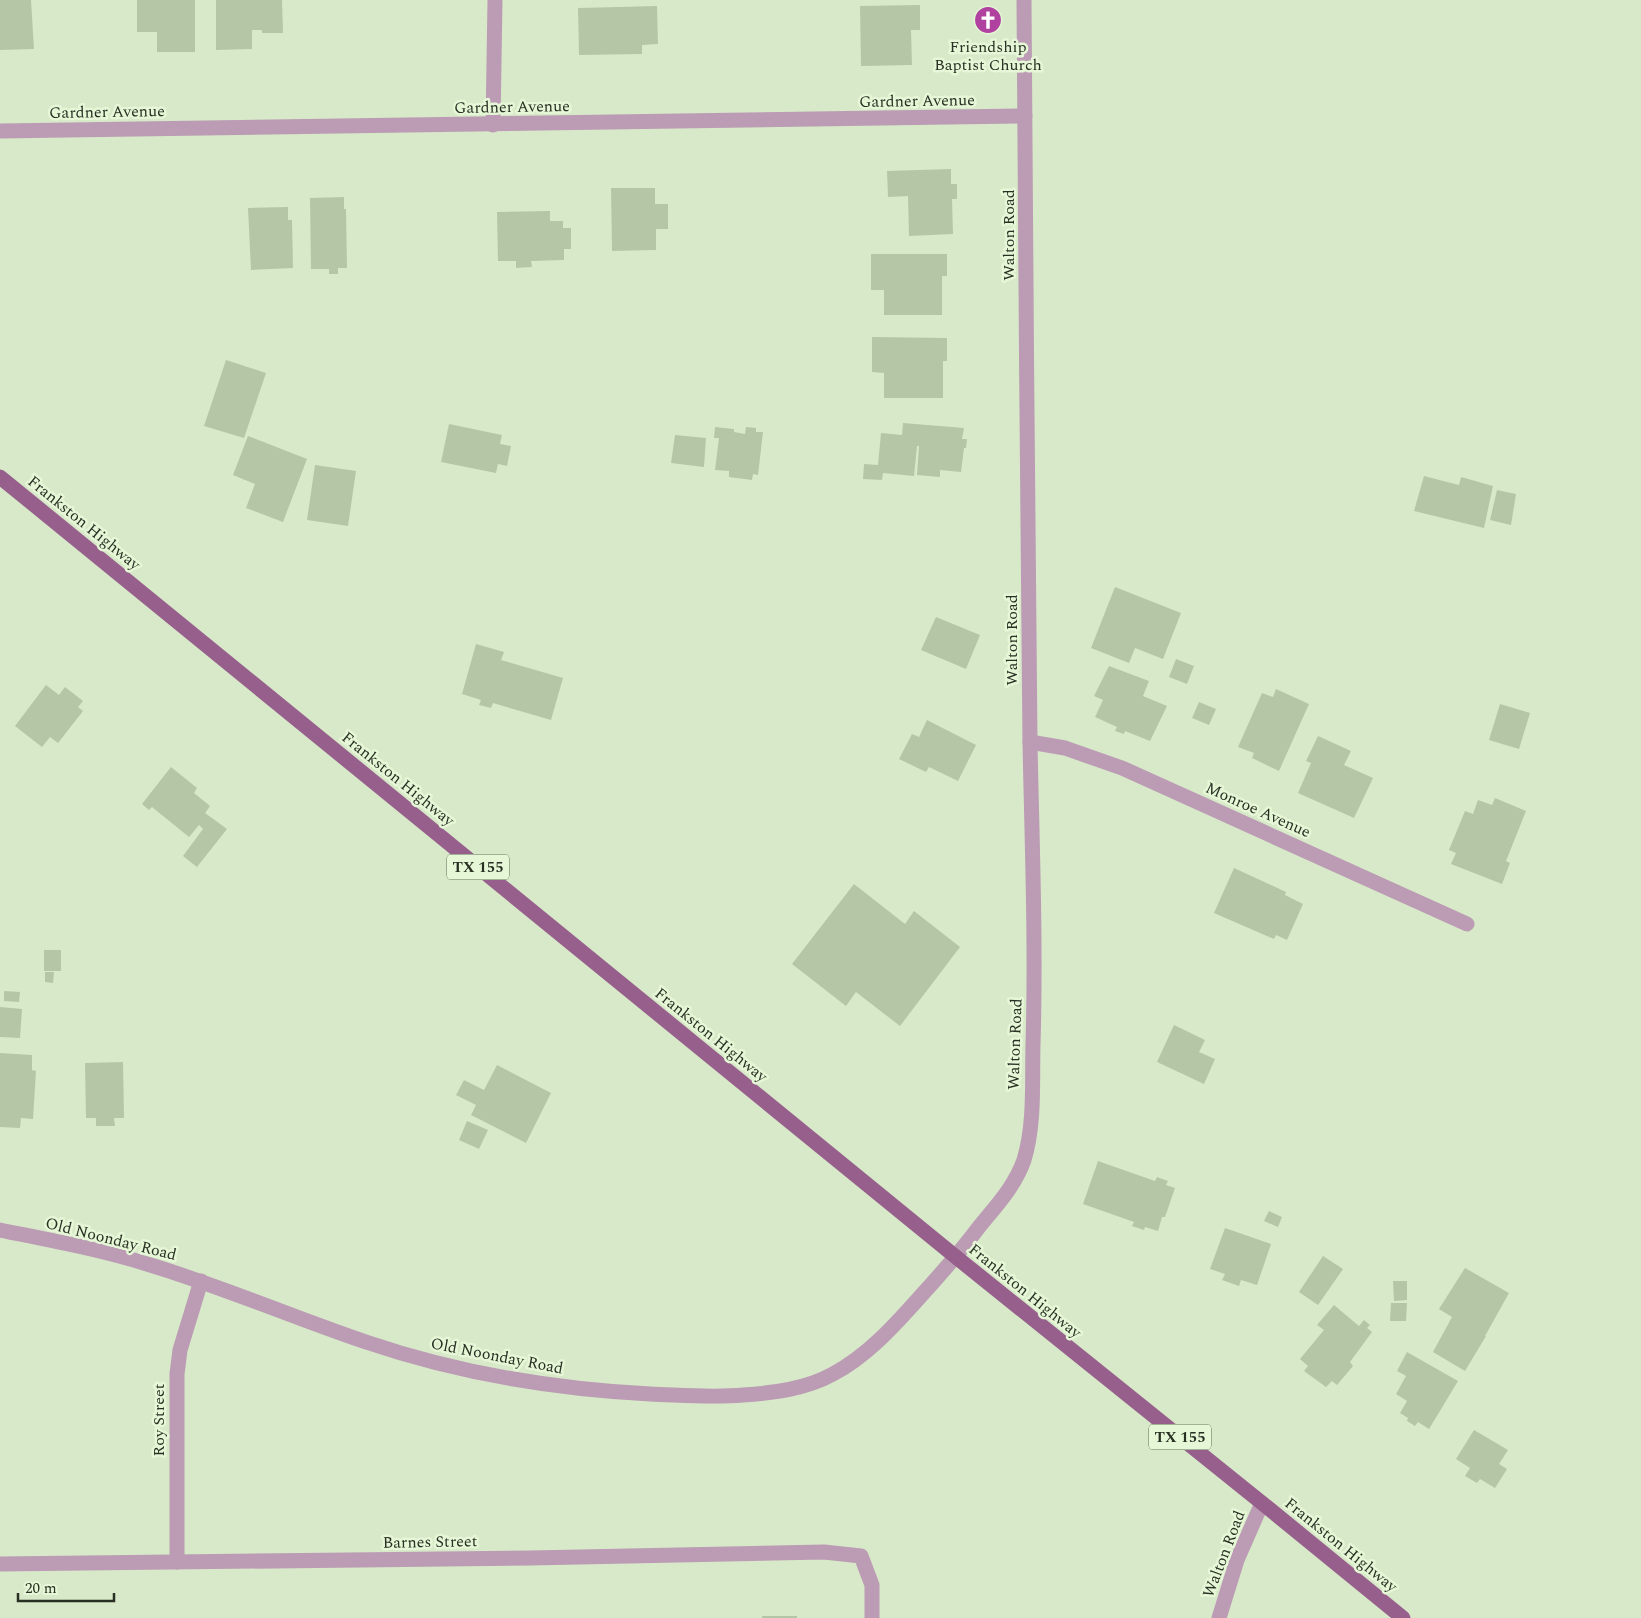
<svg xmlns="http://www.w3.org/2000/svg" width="1641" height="1618" viewBox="0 0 1641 1618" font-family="Spectral,serif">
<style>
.building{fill:#b5c6a6}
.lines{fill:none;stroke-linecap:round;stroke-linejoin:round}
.minor{stroke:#bb9cb4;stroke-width:15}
.major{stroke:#97608c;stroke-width:15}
.labels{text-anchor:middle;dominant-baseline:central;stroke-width:5;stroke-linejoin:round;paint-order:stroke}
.shield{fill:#e5f7d6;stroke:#616b59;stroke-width:1}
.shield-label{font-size:15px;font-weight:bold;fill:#282f23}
.poi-label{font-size:16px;fill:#282f23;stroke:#e5f7d6}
.street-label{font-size:16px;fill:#282f23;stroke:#e5f7d6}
</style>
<rect width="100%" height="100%" fill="#d8e9c9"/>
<g class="building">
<polygon points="0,0 31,0 34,49 0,50"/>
<polygon points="137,0 195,0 195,52 157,52 157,32 137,32"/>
<polygon points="216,0 282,0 283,33 262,33 262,30 252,30 252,49 216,50"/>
<polygon points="920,5 920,30 911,30 912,65 861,66 860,6"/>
<polygon points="657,6 658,44 642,45 642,54 579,55 578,8"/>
<polygon points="951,169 951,184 957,184 957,199 952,199 953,234 909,236 908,196 888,197 887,171"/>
<polygon points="611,188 655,188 655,204 668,204 668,229 656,229 656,250 612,251"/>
<polygon points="344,197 344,209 346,209 347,268 338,268 338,274 329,274 329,269 311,269 310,198"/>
<polygon points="288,207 288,220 292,220 293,268 251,270 248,208"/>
<polygon points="550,211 550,221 563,221 563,228 571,228 571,249 564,249 564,260 531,261 532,267 516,268 516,261 498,261 497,212"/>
<polygon points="871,254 947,254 947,276 942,276 942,315 884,315 884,290 871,290"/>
<polygon points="872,337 947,338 947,361 943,361 943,398 884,398 884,373 872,372"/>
<polygon points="226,360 266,373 244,438 204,426"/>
<polygon points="903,423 964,428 962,439 967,439 966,448 964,448 961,472 940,470 940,477 917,475 919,446 917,446 914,476 883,473 882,480 863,479 864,464 878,465 881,433 902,435"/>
<polygon points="449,424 502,435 500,444 511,446 507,466 498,464 496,473 441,462"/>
<polygon points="715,427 734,429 734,432 745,434 746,427 756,428 756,432 763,432 758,475 753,474 752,480 729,477 729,471 715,470 719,438 714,438"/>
<polygon points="675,435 706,438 704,467 671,463"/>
<polygon points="248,436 307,459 283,522 246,508 255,484 233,475"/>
<polygon points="315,465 356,471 348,526 307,520"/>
<polygon points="1424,476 1459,485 1461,477 1493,486 1484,528 1414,511"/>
<polygon points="1497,490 1516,494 1511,525 1490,520"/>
<polygon points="1115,587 1181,613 1163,659 1135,648 1129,663 1091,648"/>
<polygon points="936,617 980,635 966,669 921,650"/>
<polygon points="476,644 504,652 501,660 563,678 551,720 493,703 491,708 479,705 481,700 462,694"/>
<polygon points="1176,659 1194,666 1187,684 1169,677"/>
<polygon points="1109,666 1149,681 1143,696 1167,706 1150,741 1125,731 1124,734 1115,731 1117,727 1095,717 1103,700 1094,696"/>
<polygon points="46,685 59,695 65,687 83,701 78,707 83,711 58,743 50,737 42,747 15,726"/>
<polygon points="1276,689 1309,704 1279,771 1252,758 1254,753 1238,747 1262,693 1273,697"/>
<polygon points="1199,702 1216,709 1209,725 1192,718"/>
<polygon points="1500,704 1530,713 1519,749 1489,740"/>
<polygon points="927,720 976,745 958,781 929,767 926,772 899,759 912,734 919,737"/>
<polygon points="1318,736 1351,751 1344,765 1373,778 1354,818 1298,793 1311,763 1306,761"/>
<polygon points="171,767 197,788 194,793 210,806 205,813 227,829 197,867 183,856 203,829 199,825 189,837 152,807 149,810 142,804"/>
<polygon points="1495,798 1526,811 1506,861 1510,863 1502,884 1451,864 1456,853 1449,850 1465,811 1473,814 1478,800 1492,805"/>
<polygon points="1234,868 1286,892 1285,895 1303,904 1287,940 1276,935 1274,939 1214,913"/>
<polygon points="854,884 905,924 914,911 960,947 900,1026 856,992 846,1006 792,964"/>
<rect x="44" y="950" width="17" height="21"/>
<polygon points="45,972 54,972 53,983 45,982"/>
<polygon points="4,991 20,992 19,1002 4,1001"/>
<polygon points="0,1007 22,1009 20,1038 0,1037"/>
<polygon points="1174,1025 1205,1040 1199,1052 1215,1059 1204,1084 1157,1062"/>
<polygon points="0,1053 32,1055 32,1070 36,1071 33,1119 21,1118 20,1128 0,1127"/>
<polygon points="123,1062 124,1118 114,1118 115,1126 96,1126 96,1118 86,1118 85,1063"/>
<polygon points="497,1065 551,1093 526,1143 471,1115 476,1105 456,1095 464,1080 484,1090"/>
<polygon points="467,1121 488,1130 479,1149 459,1140"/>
<polygon points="1098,1161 1155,1181 1157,1177 1168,1181 1166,1185 1175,1188 1165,1217 1162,1217 1158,1231 1145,1227 1144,1230 1132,1226 1134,1222 1083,1204"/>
<polygon points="1269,1211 1282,1217 1278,1227 1264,1221"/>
<polygon points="1225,1228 1271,1244 1257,1285 1241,1280 1239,1286 1222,1280 1225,1274 1210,1269"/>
<polygon points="1323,1256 1343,1269 1318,1305 1299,1292"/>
<polygon points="1465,1268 1509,1293 1485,1336 1486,1336 1465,1371 1433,1352 1452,1317 1439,1309"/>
<polygon points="1393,1281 1407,1281 1407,1300 1394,1301"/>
<polygon points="1391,1303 1407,1303 1406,1321 1390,1321"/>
<polygon points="1334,1305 1359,1326 1364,1320 1370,1325 1367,1328 1372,1332 1350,1362 1353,1366 1337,1385 1332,1381 1326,1387 1304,1371 1308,1366 1300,1359 1324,1330 1317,1325"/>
<polygon points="1407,1352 1458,1381 1429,1429 1418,1422 1415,1426 1407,1421 1408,1418 1400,1413 1407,1401 1396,1394 1406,1376 1397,1371"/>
<polygon points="1474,1430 1508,1450 1499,1464 1507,1469 1495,1488 1480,1479 1477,1483 1465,1476 1470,1468 1456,1459"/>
<rect x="762" y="1616" width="35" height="2"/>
</g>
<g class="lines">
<g class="minor">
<polyline points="493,125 495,0"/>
<polyline points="0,131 1025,116"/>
<polyline points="1030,742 1065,748 1122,768 1467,924"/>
<path d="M0 1230C49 1240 99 1249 147 1264 221 1286 292 1317 366 1342 457 1373 553 1389 650 1394 681 1395 712 1398 743 1395 773 1393 806 1389 833 1374 867 1356 894 1326 919 1298 940 1275 960 1252 979 1227 996 1206 1015 1186 1024 1160 1035 1124 1032 1082 1033 1044 1036 944 1032 843 1030 743 1026 495 1027 248 1024 0"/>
<polyline points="177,1562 177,1374 180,1350 201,1281"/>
<polyline points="0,1564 530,1558 824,1552 861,1556 872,1585 872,1618"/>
<polyline points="1219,1618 1237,1560 1262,1503"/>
</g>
<polyline class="major" points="0,477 956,1257 1262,1503 1403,1618"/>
</g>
<defs>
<g id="church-disc" transform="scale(1.4375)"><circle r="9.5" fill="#b0419f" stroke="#e5f7d6"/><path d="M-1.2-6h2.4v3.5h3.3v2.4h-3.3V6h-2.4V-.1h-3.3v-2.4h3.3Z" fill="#fff"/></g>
</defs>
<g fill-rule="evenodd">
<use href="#church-disc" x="988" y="20"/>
</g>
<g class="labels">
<g class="shield">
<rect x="447" y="854.5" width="62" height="25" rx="4"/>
<rect x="1149" y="1424.5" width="62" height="25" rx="4"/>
</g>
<g class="shield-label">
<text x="478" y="867">TX 155</text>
<text x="1180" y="1437">TX 155</text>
</g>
<g class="poi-label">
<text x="988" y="47">Friendship<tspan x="988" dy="18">Baptist Church</tspan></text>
</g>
<g class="street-label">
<text transform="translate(917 101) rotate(-1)">Gardner Avenue</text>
<text transform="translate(512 107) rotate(-1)">Gardner Avenue</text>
<text transform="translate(107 112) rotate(-1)">Gardner Avenue</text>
<text transform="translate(1009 235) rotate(-90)">Walton Road</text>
<text transform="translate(84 523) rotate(39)">Frankston Highway</text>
<text transform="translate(1012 640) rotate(-90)">Walton Road</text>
<text transform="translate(398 779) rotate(39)">Frankston Highway</text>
<text transform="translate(1258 810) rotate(24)">Monroe Avenue</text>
<text transform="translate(711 1035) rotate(39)">Frankston Highway</text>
<text transform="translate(1015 1044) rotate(-88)">Walton Road</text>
<text transform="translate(111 1239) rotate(14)">Old Noonday Road</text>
<text transform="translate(1025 1291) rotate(39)">Frankston Highway</text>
<text transform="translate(497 1356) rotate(11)">Old Noonday Road</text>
<text transform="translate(159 1420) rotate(-90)">Roy Street</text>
<text transform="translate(430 1542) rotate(-1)">Barnes Street</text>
<text transform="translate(1341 1545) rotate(39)">Frankston Highway</text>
<text transform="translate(1224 1554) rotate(-69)">Walton Road</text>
</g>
</g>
<path d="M18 1593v8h96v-8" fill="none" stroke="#282f23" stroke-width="2.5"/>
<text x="25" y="1593" font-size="15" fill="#282f23" stroke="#e5f7d6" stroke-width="4" paint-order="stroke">20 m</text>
</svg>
